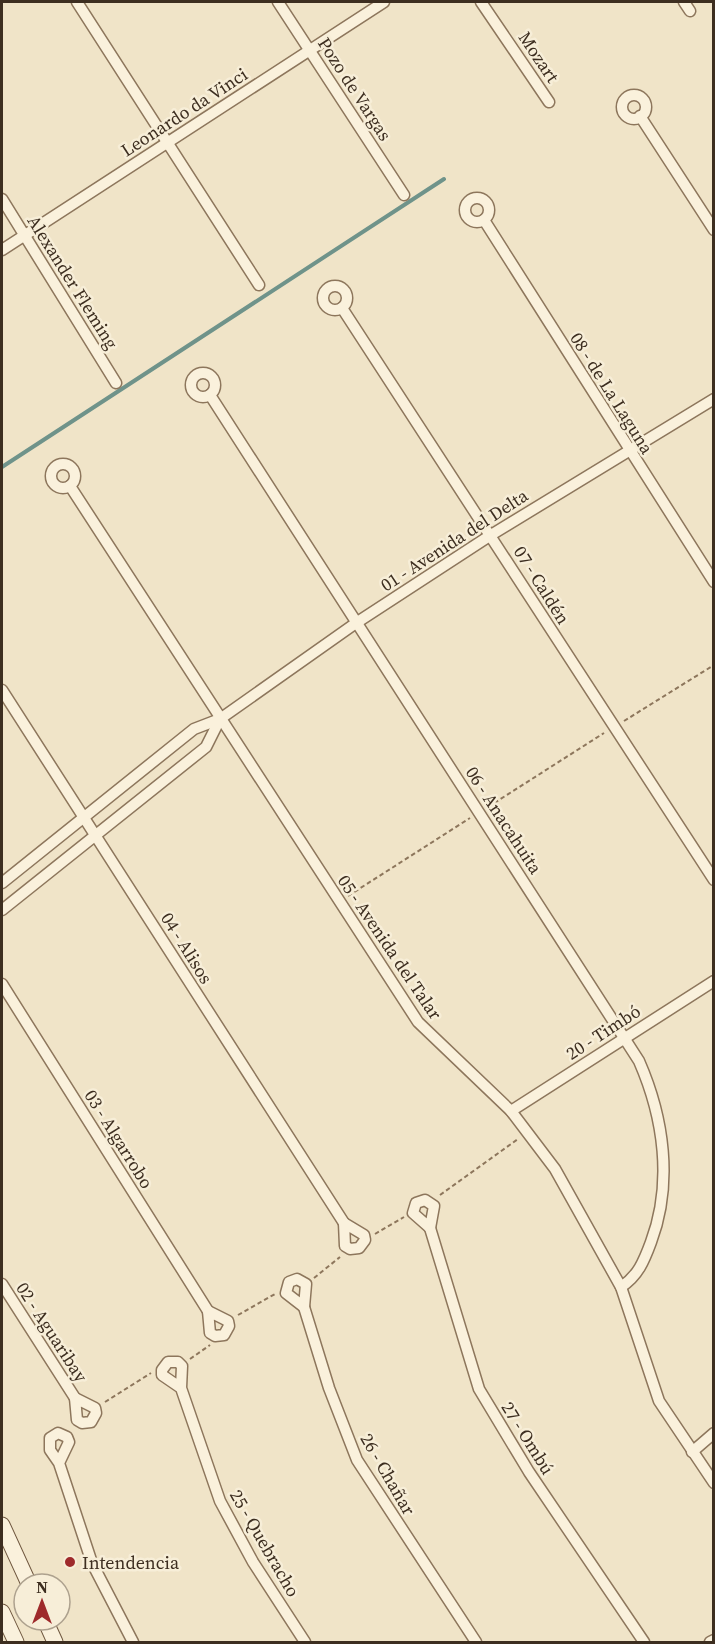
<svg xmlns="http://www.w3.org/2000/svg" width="715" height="1644" viewBox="0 0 715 1644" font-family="'Source Serif 4',serif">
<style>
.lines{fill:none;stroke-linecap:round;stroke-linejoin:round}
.stream{stroke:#6f938a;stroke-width:4}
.street-casing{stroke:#8d765c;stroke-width:13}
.secondary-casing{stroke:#6f573f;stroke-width:17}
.path{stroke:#8d765c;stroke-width:2;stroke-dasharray:4.5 3;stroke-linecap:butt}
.street{stroke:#faf1dc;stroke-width:10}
.secondary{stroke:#faf1dc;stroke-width:15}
.poi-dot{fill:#9e2a2b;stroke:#f7eed8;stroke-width:2}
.labels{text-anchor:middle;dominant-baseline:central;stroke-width:5;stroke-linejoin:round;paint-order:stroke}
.street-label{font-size:18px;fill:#3d2e20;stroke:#f7eed8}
.poi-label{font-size:18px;fill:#3d2e20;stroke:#f7eed8;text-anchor:start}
</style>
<rect width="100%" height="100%" fill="#f0e4c8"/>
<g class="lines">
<polyline class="stream" points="2,467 444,179"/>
<g class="street-casing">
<g id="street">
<polyline points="77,2 259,285"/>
<polyline points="278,2 404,195"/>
<polyline points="481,2 549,102"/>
<polyline points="684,2 690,11"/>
<circle cx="634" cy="107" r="12"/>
<polyline points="640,116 714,230"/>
<circle cx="477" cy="210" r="12"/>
<polyline points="2,199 116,383"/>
<polyline points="484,220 714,582"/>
<polyline points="2,250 384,2"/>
<circle cx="335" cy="298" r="12"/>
<polyline points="342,308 714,880"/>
<circle cx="203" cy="385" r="12"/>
<path d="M210 395 639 1061C664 1118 673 1183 651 1242 644 1261 638 1276 621 1287"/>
<circle cx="63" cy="476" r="12"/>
<polyline points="70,486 418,1022 511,1111 555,1169 621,1287 659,1401 714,1483"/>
<polyline points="2,690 344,1223"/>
<polyline points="2,883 194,729 220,719 356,623 491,535 714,399"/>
<polyline points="2,910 206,747 220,719"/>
<polyline points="2,984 208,1311"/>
<polyline points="511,1111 714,981"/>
<polygon points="425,1200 434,1206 430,1228 413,1213 416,1203"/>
<polygon points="344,1223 364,1235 365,1240 359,1248 350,1249 345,1246"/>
<polyline points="430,1228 479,1389 529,1472 644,1642"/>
<polygon points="297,1279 306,1284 304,1307 286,1293 289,1282"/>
<polyline points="2,1284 75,1398"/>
<polyline points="304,1307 329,1388 357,1460 476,1642"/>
<polygon points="208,1311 228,1321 229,1326 224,1335 215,1336 210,1333"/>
<polyline points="181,1388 162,1375 162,1370 168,1362 178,1362 182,1366 181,1388 220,1501 253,1562 305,1642"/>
<polygon points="75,1398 95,1408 96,1413 91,1422 82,1423 77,1420"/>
<polyline points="692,1452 714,1433"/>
<polyline points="59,1463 69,1442 67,1437 58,1433 50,1438 50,1450 59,1463 92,1563 133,1642"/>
<polyline points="710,1642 714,1640"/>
</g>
</g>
<g class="secondary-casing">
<g id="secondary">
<polyline points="2,1525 29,1584"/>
<polyline points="2,1612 16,1642"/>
<polyline points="45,1620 55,1642"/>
</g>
</g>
<g class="path">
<polyline points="624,721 714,665"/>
<polyline points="488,807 604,733"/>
<polyline points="348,896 470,818"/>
<polyline points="440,1195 518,1139"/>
<polyline points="375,1234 404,1217"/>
<polyline points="314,1278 340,1257"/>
<polyline points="238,1315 275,1294"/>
<polyline points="190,1359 210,1345"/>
<polyline points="105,1402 151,1373"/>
</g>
<use href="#street" class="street"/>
<use href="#secondary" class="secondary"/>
</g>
<circle class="poi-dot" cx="70" cy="1562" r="6"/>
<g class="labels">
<g class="street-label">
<text transform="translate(539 57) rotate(56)">Mozart</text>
<text transform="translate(355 89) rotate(57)">Pozo de Vargas</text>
<text transform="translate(184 112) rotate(-33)">Leonardo da Vinci</text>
<text transform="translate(73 282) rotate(58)">Alexander Fleming</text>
<text transform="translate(612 393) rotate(58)">08 - de La Laguna</text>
<text transform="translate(454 540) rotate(-33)">01 - Avenida del Delta</text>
<text transform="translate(542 585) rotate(58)">07 - Caldén</text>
<text transform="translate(504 820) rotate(57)">06 - Anacahuita</text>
<text transform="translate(390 947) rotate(56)">05 - Avenida del Talar</text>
<text transform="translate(187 948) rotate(58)">04 - Alisos</text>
<text transform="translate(603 1032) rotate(-33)">20 - Timbó</text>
<text transform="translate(119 1139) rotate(58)">03 - Algarrobo</text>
<text transform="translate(52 1332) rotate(57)">02 - Aguaribay</text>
<text transform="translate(528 1438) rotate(58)">27 - Ombú</text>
<text transform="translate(388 1474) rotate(60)">26 - Chañar</text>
<text transform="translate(265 1543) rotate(60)">25 - Quebracho</text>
</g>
<g class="poi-label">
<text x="82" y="1562">Intendencia</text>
</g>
</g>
<rect width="715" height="1644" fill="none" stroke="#3d2e20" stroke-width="6"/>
<g transform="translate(42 1602)"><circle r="28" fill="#f7eed8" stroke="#ada18e" stroke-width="1.5"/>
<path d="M0-4.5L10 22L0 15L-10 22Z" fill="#9e2a2b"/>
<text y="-9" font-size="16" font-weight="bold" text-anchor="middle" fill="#3d2e20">N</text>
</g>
</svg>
